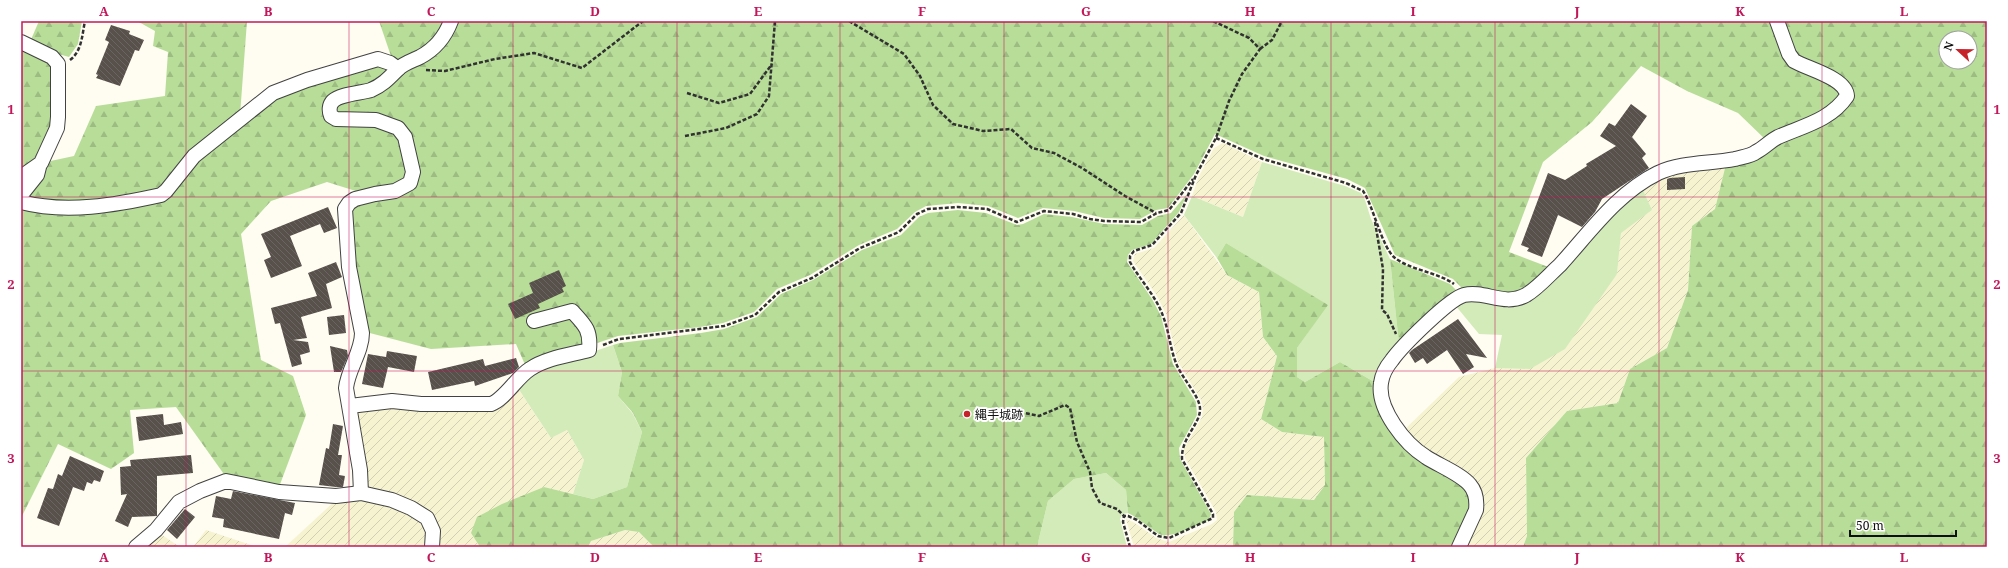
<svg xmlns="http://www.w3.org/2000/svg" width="2008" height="568" viewBox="0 0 2008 568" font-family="'Noto Serif','Noto Sans JP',serif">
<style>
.farmland{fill:url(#farmland-furrows)}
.grass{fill:#d3ebb9}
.forest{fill:url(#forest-firs);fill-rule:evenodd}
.building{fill:url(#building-back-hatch)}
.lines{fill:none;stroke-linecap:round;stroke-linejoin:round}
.street-casing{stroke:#424242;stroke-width:16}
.path{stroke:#313131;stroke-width:2.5;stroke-dasharray:4 2;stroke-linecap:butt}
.street{stroke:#fff;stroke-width:14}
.grid{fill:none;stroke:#c2185b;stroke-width:1;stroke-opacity:0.55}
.poi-dot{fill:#c5222a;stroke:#fff;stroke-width:1.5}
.labels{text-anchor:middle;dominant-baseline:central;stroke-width:4;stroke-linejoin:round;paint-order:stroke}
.poi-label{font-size:12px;fill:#0f0f0f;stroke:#fff;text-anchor:start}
.neatline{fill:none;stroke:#c2185b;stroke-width:1.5}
.grid-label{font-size:13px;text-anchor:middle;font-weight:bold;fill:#c2185b}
</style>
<defs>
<pattern id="farmland-furrows" width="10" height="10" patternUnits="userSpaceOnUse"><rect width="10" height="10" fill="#f6f3d0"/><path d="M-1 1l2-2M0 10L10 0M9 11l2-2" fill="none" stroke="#d2cfb1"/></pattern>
<pattern id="forest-firs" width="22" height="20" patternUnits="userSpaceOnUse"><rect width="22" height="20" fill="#b7dd98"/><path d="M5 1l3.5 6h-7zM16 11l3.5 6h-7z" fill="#9cbc82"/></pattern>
<pattern id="building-back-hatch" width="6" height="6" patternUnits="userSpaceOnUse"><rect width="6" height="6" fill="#58504b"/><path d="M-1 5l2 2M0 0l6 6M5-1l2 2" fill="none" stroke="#6b6561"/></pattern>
</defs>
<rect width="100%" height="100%" fill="#fffcf1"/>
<g class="farmland">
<polygon points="1223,143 1262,162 1243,217 1192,196 1199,176 1214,148"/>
<polygon points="1726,164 1715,209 1692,226 1688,290 1667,348 1630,369 1618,403 1567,411 1526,458 1527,536 1523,547 1464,547 1426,452 1404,430 1459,377 1495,368 1530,369 1617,274 1621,232 1652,210 1642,188 1672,172"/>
<polygon points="1184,215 1227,275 1259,292 1263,337 1277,356 1261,419 1282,432 1324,437 1325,485 1314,500 1247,495 1234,512 1233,547 1134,547 1126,519 1135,523 1156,538 1169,542 1212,524 1217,520 1216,512 1185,458 1184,449 1202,417 1203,409 1201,400 1178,362 1166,314 1157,296 1133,261 1135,254 1154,248"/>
<polygon points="516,385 551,438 567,430 584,460 573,494 544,487 471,533 480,547 437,547 438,530 368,488 357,414 363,406 491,407"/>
<polygon points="364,499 387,503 420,519 427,528 426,547 285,547 336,500"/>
<polygon points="206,530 254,546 277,547 193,547"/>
<polygon points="625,530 639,532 654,547 588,547 591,541"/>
<polygon points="159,533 180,547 143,547"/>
</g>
<g class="grass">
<polygon points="1262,162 1345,186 1361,193 1364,197 1371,219 1390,259 1399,344 1376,383 1340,362 1305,382 1297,377 1297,348 1327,305 1226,243 1217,258 1184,215 1192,196 1243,217"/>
<polygon points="1642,188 1652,210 1621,233 1617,274 1565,349 1530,369 1495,368 1502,335 1479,334 1455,305 1465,300 1516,304 1611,213"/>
<polygon points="613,345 622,372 618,396 633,414 642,432 627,487 593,499 573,494 584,460 567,430 551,438 516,385 530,373"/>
<polygon points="1106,473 1126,490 1128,513 1122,514 1120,519 1127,547 1037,547 1048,501 1074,479"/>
</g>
<g class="forest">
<polygon points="39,21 82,21 78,44 69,57 55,53 30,42"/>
<polygon points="137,21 247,21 240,115 163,188 132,197 60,203 29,200 27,195 46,162 74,156 96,106 165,96 168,52 153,46 155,31"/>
<polygon points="379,21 447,21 432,44 401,59 392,59"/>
<polygon points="456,21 1772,21 1785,56 1837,86 1843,92 1838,102 1766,140 1738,113 1687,91 1641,66 1592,122 1543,162 1509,252 1551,268 1526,290 1514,295 1465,291 1453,279 1395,255 1365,188 1347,179 1264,156 1215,134 1194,174 1168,208 1156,210 1140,219 1104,218 1074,211 1043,208 1018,218 988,206 958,203 926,206 915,212 897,229 859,245 810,275 777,289 754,312 723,323 700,327 618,336 526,367 516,344 431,349 366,332 353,266 352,206 404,193 409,135 337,115 334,107 338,103 373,94"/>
<path d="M1782 21H1987V547H1523L1527 536 1526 458 1567 411 1618 403 1630 369 1667 348 1688 290 1692 226 1715 209 1726 164 1852 97 1797 58ZM1946 38H1970V62H1946Z"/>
<polygon points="21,47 54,66 54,117 37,161 21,173"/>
<path d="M378 64 388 67V73L324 110C340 114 394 125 400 140 405 150 406 165 408 176L400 184 359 192 327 182 271 201 241 234 261 360 293 376 306 415 279 487 226 477 176 407 130 410 134 453 111 469 58 444 21 518V209L163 200 198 160 275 98 309 85Z"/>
<path d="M1187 194 1179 212 1151 244 1132 250 1128 255 1127 262 1152 299 1161 316 1173 364 1196 402 1197 415 1179 448 1180 459 1211 514 1209 520C1198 524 1170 540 1159 534 1148 527 1140 519 1128 513L1126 490 1106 473 1074 479 1048 501 1037 547H654L639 532 625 530 591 541 588 547H480L471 533 477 517 502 504 544 487 593 499 627 487 642 432 633 413 618 396 622 372 613 345 620 343 701 333 724 329 757 317 781 294 813 280 862 250 901 235 919 217 928 213 958 210 986 213 1017 225 1023 224 1044 214 1072 217 1104 224 1142 225 1158 216 1171 213Z"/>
<polygon points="1226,243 1328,305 1297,348 1297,377 1305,382 1340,362 1376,383 1386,420 1464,485 1473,504 1454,547 1233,547 1234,512 1247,495 1314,500 1325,485 1324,437 1282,432 1261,419 1277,356 1263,337 1259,292 1227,275 1217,258"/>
<polygon points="1390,259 1450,284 1459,293 1399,344"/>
</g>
<g class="building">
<polygon points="111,25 130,31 129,34 144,40 139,51 135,50 120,86 96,78 98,75 96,74 109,42 105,40"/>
<polygon points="1631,104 1647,116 1632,137 1646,154 1642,158 1649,168 1602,199 1595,212 1582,227 1558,215 1542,257 1527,251 1529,248 1521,245 1548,173 1565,180 1587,166 1586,164 1616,146 1600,136 1609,123 1615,126"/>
<polygon points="1670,178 1685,177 1685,189 1667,190 1667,179"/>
<polygon points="328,207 337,228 324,233 320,224 290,236 302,266 271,278 264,260 271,257 261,234"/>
<polygon points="336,262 342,277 326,284 332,308 301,317 307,338 293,340 308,342 310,352 300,355 302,364 292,367 280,323 275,324 271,308 317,296 308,273"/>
<polygon points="559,270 566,286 562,288 564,292 538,304 540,308 515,319 508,304 533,293 529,283"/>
<polygon points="344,315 346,333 329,335 327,317"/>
<polygon points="1458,319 1487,358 1466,354 1474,367 1463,374 1447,350 1427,364 1423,358 1415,363 1409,353 1412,350"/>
<polygon points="330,346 347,350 348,356 341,372 334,372"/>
<polygon points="387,351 417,356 414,372 388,367 383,388 362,384 368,354 386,357"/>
<polygon points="516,358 519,367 513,373 475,386 474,381 432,390 428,372 483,359 485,366"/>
<polygon points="163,414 164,425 181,422 183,434 139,441 136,417"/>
<polygon points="333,424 343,426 338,455 342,455 339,475 345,476 343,487 336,487 319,485 326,448 329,449"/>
<polygon points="191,455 193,473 157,476 157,516 132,517 128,527 115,521 127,494 121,495 120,467 131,466 130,460"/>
<polygon points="70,456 104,471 100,482 94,480 92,484 87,482 84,491 73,487 59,526 37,518 48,488 53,489 58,474 62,476"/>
<polygon points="233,491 295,503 292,515 285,513 279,539 223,527 224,519 212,517 216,496 231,499"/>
<polygon points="185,509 195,517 177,539 167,530"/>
</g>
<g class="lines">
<g class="street-casing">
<g id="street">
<polyline points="21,42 52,57 58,64 58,117 57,128 41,163 21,177"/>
<polyline points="21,195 37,175 39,167"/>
<path d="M21 202C66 214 116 205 161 195L166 191 194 156 273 93 307 80 378 59 390 63 398 69"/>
<path d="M350 406 392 401 421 404H491C504 400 517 377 530 369 546 358 570 355 589 350 591 330 585 325 572 311L534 321"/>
<path d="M361 493 360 470 346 388C348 369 362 352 362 333L349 267 345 209 349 203 355 199 375 194 395 191 410 183 413 172 405 137 398 128 376 120 336 119 331 116C329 111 329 105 333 101 340 94 362 93 371 90 383 85 390 77 398 69 404 63 412 61 420 57 435 49 445 37 451 21"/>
<polyline points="136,547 156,530 179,502 200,491 226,481 279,492 336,496 361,493 392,500 411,508 427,518 433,531 432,547"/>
<path d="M1459 547 1476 510C1477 501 1476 492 1470 485 1461 474 1438 465 1426 457 1405 444 1377 409 1381 383 1382 375 1387 366 1392 360 1402 346 1449 299 1464 295 1485 290 1504 307 1526 295 1538 288 1550 274 1560 265 1590 232 1617 193 1658 173 1682 162 1709 164 1735 159 1742 157 1751 156 1756 152 1764 148 1770 141 1778 137 1803 126 1831 120 1847 96 1846 78 1808 69 1794 61L1789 54 1777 21"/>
</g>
</g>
<g class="path">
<polyline points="849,21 904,54 920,76 933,105 953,124 983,131 1011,129 1032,148 1054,153 1082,168 1125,196 1156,213"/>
<polyline points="1260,49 1272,40 1282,21"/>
<path d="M70 60C82 51 82 35 85 21"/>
<polyline points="426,70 445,71 495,59 534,53 582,68 643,21"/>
<polyline points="687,93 719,103 750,94 772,64"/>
<polyline points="685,136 726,128 757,114 769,96 775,21"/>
<path d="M1216 138 1263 159 1346 183 1363 191C1373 205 1382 248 1395 258 1410 270 1437 272 1454 284"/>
<polyline points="1375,222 1383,269 1382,310 1387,314 1396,334"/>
<polyline points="603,345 619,339 724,326 755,315 779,292 812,278 860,248 899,232 917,214 928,209 958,207 987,209 1017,222 1044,211 1073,214 1090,219 1104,221 1141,222 1157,213 1169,210 1193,179"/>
<polyline points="1020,412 1039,416 1065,405 1070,408 1077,442 1090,472 1092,488 1100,503 1117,509 1124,516"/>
<path d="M1130 547 1123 522 1124 516H1128L1137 520 1158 536 1169 538 1213 518V514L1182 459C1181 437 1201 424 1200 408 1199 395 1181 377 1176 363 1170 348 1169 331 1163 316 1156 296 1140 280 1130 262V256L1134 251 1152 245 1181 213 1196 175 1216 138 1229 101 1242 74 1260 49 1249 38 1213 21"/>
</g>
<use href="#street" class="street"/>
</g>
<path class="grid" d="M186 21V547M349 21V547M513 21V547M677 21V547M840 21V547M1004 21V547M1168 21V547M1331 21V547M1495 21V547M1659 21V547M1822 21V547M21 197H1987M21 371H1987"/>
<circle class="poi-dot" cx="967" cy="414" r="4"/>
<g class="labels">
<g class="poi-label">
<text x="975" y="414">縄手城跡</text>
</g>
</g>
<rect width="2008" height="568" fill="none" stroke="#ffffff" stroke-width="44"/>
<g transform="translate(1958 50) rotate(292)"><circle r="19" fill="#ffffff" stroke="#9f9f9f"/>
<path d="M0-3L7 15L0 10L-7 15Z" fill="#c5222a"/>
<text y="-6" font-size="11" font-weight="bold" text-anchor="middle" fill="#0f0f0f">N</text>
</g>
<path d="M1850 530v6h106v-6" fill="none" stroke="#0f0f0f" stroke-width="2"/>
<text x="1856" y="530" font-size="12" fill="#0f0f0f" stroke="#ffffff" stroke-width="3" paint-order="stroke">50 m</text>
<rect x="22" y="22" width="1964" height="524" class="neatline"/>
<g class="grid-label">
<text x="104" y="16">A</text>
<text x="268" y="16">B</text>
<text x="431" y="16">C</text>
<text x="595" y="16">D</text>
<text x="758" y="16">E</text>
<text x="922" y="16">F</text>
<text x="1086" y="16">G</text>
<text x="1250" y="16">H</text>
<text x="1413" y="16">I</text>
<text x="1577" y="16">J</text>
<text x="1740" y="16">K</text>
<text x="1904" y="16">L</text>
<text x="11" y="114">1</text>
<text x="1997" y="114">1</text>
<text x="11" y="289">2</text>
<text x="1997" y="289">2</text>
<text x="11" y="463">3</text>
<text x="1997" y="463">3</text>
<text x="104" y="562">A</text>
<text x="268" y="562">B</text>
<text x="431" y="562">C</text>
<text x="595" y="562">D</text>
<text x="758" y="562">E</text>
<text x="922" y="562">F</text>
<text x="1086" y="562">G</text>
<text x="1250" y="562">H</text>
<text x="1413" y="562">I</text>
<text x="1577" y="562">J</text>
<text x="1740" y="562">K</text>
<text x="1904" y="562">L</text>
</g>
</svg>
